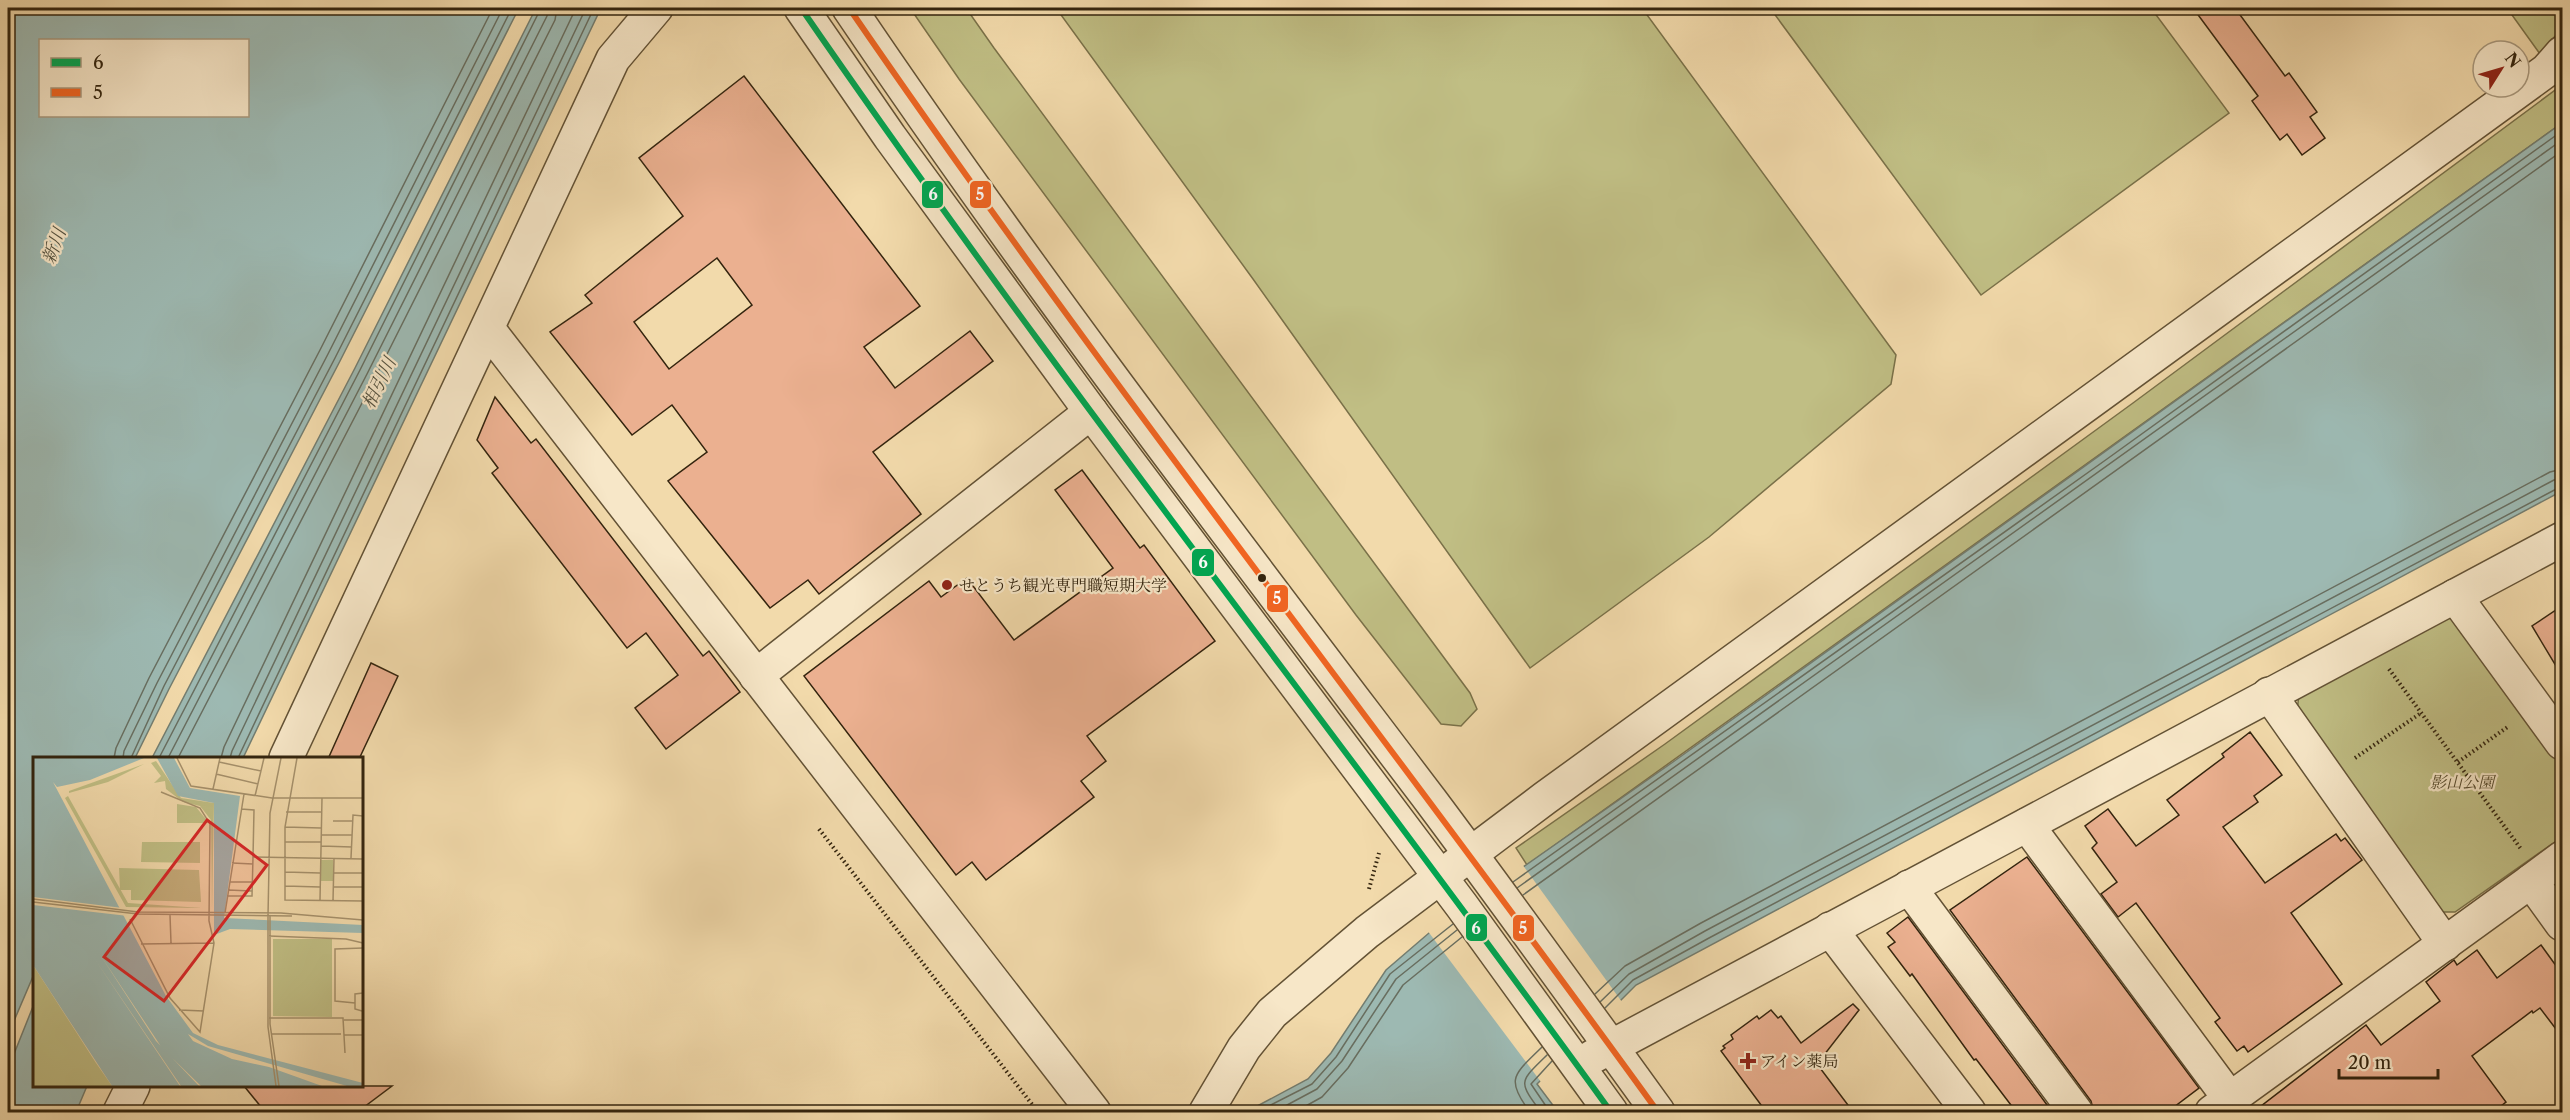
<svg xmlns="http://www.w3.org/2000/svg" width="2570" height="1120" viewBox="0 0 2570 1120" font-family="'Libre Caslon Text','Noto Serif JP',serif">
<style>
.green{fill:#c0be84;stroke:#7a7149;stroke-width:1.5}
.water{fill:#9db9b2;stroke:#737d70;stroke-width:1.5;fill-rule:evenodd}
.pier{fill:#f2daab}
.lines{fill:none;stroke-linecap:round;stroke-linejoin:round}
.shore{stroke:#686e60;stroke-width:1.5}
.building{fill:#ebb090;stroke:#33240e;stroke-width:1.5;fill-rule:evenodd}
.minor-casing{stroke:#635235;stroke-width:36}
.path{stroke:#33240e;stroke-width:4;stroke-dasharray:1.5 3;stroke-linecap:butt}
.minor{stroke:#f7e7c8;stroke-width:33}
.bus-1-casing{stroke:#f7e7c8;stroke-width:10}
.bus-2-casing{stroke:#f7e7c8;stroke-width:10}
.bus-1{stroke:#00a651;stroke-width:6}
.bus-2{stroke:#f26522;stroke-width:6}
.bus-dot{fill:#33240e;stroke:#f7e7c8;stroke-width:2}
.poi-dot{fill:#8f2418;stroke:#f7e7c8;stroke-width:2}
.labels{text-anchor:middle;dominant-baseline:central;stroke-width:4.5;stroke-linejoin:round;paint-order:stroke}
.poi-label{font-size:16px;fill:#33240e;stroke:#f7e7c8;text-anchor:start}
.park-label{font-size:16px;font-style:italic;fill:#564a2c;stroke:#f7e7c8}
.water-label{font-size:18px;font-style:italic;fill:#53513f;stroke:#f7e7c8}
.inset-road{fill:none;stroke:#a6916c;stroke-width:1.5}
.view{fill:#d62828;fill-opacity:0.15;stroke:#d62828;stroke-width:3}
.inset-edge{fill:none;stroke:#33240e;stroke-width:3}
.line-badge{stroke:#f7e7c8;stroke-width:2}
.badge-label{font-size:16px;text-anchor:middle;font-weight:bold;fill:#fff}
</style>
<rect width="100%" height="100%" fill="#f2daab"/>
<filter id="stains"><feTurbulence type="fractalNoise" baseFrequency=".00333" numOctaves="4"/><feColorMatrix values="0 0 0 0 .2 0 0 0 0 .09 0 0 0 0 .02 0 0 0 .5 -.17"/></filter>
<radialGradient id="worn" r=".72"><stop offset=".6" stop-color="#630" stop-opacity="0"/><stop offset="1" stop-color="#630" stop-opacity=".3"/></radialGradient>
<g class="green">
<polygon points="910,8 966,8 994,48 1470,693 1477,709 1461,726 1441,724 1356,615 959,79"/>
<polygon points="1056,8 1642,8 1896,355 1891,384 1709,537 1530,668 1253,279"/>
<polygon points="1770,8 2151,8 2229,113 1981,295"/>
<polygon points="2507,8 2562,8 2562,28 2540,54"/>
<polygon points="2562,85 2562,123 1527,865 1516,848 1665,744 2133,403"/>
<polygon points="2457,617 2562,761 2562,837 2455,912 2438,912 2297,712 2299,694 2434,620"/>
</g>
<g class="water">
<path d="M8 8H519L340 361 169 689 135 758H34V974L8 1035ZM40 40H248V116H40Z"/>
<polygon points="536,8 601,8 243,758 152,758 355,368"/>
<polygon points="2562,123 2562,491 1636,985 1537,1084 1558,1112 1246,1112 1308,1079 1331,1053 1386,970 1429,933 1673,762"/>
<polygon points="34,1004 34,1086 87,1086 76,1112 8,1112 8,1069"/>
</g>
<polygon class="pier" points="1522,864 1622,1002 1541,1082 1427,930"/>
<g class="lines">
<g class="shore">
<polyline points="114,758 116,748 149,678 320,350 493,8"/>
<polyline points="123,758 124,751 157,683 328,354 503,8"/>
<polyline points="131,758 164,686 335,358 512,8"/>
<polyline points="159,758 360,370 541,8"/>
<polyline points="168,758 367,374 547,16 548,8"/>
<polyline points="178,758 375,378 555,20 557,8"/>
<polyline points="221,758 224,747 576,8"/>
<polyline points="230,758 232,751 586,8"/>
<polyline points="238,758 594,8"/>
<polyline points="1513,882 2107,459 2562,131"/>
<polyline points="1517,888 2562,140"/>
<polyline points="1523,895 2562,151"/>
<polyline points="1595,994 1625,966 1701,923 2550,472 2562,469"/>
<polyline points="1600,1002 1629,974 1705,931 2554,480 2562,478"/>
<polyline points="1605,1008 1633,980 1709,938 2562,486"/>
<polyline points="1257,1112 1312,1084 1336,1057 1390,974 1453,924"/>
<polyline points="1274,1112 1317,1089 1342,1061 1396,979 1457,930"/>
<polyline points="1295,1112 1322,1097 1348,1068 1403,985 1462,937"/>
<path d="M1530 1112C1504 1078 1515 1074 1542 1047"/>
<path d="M1541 1112C1517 1080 1520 1082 1547 1055"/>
<polyline points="1550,1112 1531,1084 1552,1061"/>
</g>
</g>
<g class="building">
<polygon points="2193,8 2235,8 2285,76 2289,73 2317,112 2310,117 2325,138 2302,155 2287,134 2280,140 2252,101 2258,96"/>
<path d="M744 76 920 306 864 347 895 388 970 331 993 361 873 452 921 514 819 594 808 580 770 608 668 481 707 452 672 405 632 435 550 332 592 303 585 295 683 216 639 158ZM717 258 752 305 669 369 634 322Z"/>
<polygon points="495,397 531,443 536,439 703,656 709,651 740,692 666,749 635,708 678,675 646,633 627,648 492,473 498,468 477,440"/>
<polygon points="1082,470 1140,548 1144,545 1215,641 1087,736 1106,761 1081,781 1094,797 986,880 972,862 956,875 804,676 929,581 941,597 967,578 1014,640 1113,568 1055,490"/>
<polygon points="2562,606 2562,676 2532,626"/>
<polygon points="371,663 398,676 359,759 328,759"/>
<polygon points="2250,732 2282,775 2254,796 2258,802 2223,827 2265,883 2336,834 2341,841 2345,838 2362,860 2291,913 2342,984 2248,1052 2244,1046 2237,1051 2215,1022 2220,1018 2136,903 2118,917 2101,894 2117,882 2092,848 2097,843 2085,826 2108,809 2136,846 2179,815 2167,800 2224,757 2222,754"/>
<polygon points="2027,857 2199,1088 2166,1113 2094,1113 2091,1101 1950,910"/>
<polygon points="1908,917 2053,1113 2017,1113 1976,1059 1974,1060 1912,974 1910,976 1888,947 1895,942 1887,933"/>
<polygon points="2541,945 2562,974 2562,1037 2540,1008 2533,1013 2532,1011 2472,1056 2506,1102 2492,1113 2252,1113 2366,1025 2381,1045 2440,1001 2426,982 2454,960 2457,965 2477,950 2497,978"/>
<polygon points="1853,1004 1859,1010 1817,1064 1854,1113 1767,1113 1721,1051 1725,1048 1723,1046 1733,1039 1731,1035 1757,1016 1759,1019 1771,1010 1778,1018 1781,1016 1801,1043"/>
<polygon points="244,1086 392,1086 356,1113 266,1113"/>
</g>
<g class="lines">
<g class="minor-casing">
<g id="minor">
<polyline points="801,8 890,137 1091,412 1462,906 1611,1112"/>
<path d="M849 8C1032 279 1233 540 1431 801 1508 904 1583 1008 1658 1112"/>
<polyline points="488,329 1094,1112"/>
<polyline points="2455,596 2562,743"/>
<polyline points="756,676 1091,412"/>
<polyline points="2269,694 2445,944"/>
<polyline points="286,758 613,59 656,8"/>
<polyline points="2027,825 2230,1099"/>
<polyline points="2562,858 2531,881 2562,924"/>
<polyline points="1909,887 2076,1112"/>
<polyline points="1830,929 1969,1112"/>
<polyline points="1592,1057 2562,539"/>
<polyline points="120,1112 133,1086"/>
<polyline points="1206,1112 1244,1048 1272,1013 1367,932 1545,798 2547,70 2562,53"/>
<polyline points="2212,1112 2531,881"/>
</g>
</g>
<g class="path">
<polyline points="2389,669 2521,849"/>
<polyline points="2355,758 2421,713"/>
<polyline points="2458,762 2509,726"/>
<polyline points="819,829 1038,1112"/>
<polyline points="1369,889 1379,853"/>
</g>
<use href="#minor" class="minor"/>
<g class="bus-1-casing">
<path id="bus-1" d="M801 8C1060 384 1344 742 1611 1112"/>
</g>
<g class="bus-2-casing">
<path id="bus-2" d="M849 8C1107 384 1391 742 1658 1112"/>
</g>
<use href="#bus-1" class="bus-1"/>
<use href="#bus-2" class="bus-2"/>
</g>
<circle class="bus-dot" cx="1262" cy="578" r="5"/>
<g class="poi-dot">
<circle cx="947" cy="585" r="6"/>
<path d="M1745 1052h6v6h6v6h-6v6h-6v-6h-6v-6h6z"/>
</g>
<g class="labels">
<g class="poi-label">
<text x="959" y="585">せとうち観光専門職短期大学</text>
<text x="1760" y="1061">アイン薬局</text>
</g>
<g class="park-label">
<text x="2462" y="782">影山公園</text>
</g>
<g class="water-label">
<text transform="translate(54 246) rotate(-70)">新川</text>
<text transform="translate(379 383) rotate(-64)">相引川</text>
</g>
</g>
<g transform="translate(33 757)">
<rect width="330" height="330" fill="#f2daab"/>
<path d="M123 4 148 41 181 46 179 153 178 63 167 49 150 45 133 32 132 24 121 26 128 19 118 6ZM111 7 75 25 36 36V34ZM35 39 95 146 169 151 93 150 32 41ZM144 47 163 50 176 66H144ZM109 85H167V106L108 105ZM288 103H300V124H288ZM86 111 166 113 168 145 98 143V133H87ZM240 182H299V260L240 259ZM0 208 63 306 79 329H0Z" fill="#c0be84"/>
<path d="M0 1H111L57 23 24 30 20 25 133 239 160 276 185 288 330 326V329H314L175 289 155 277 160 284 199 302 236 310 289 329H168L129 291 66 196 123 284 166 329H148L61 201 147 329H79L0 208ZM124 1H141L157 31 207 39 191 161 330 168V176L197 172 181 178V46L145 39Z" fill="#9db9b2"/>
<path d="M0 140 90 151 95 159 0 148Z" fill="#f2daab"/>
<path class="inset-road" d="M144 1 158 29 239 41H330M264 1 252 70V143L330 144M186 5 228 14M183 17 225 27M180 32 187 1M222 39 231 1M208 52 221 53 220 100 330 102M253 55H289M300 64H319M252 70 288 71M288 78H319M252 85H288M288 89 319 90M318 101 320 58 330 59M199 106 220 107M252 115 287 116M301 116H330M197 125H219M252 129 287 130M301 130H330M195 133 219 134M194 139H219L220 100M0 142 105 155 248 156 330 163M287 143 289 41M300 144 301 101M0 145 105 157 259 159M192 156 211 37M137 158 138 186M237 158V267L246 329M97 162 137 241 167 275 181 186 176 164 177 67 167 51 128 35M236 179 313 182 330 186M108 187 181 186M322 246 302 244V192L330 191M146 253 171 254M329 254 322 252V237L330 236M236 261H310L312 296M311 263H330M238 277H308M311 278H330M243 329 235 270V159L237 56 248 1"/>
<path class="view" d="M174 63 234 108 131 244 71 200Z"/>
<rect width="330" height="330" class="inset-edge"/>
</g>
<g class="line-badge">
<rect x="921" y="180" width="23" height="29" rx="6" fill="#00a651"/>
<rect x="969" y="180" width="23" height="29" rx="6" fill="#f26522"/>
<rect x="1191" y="548" width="24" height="29" rx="6" fill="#00a651"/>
<rect x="1266" y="584" width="23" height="29" rx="6" fill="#f26522"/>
<rect x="1465" y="913" width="23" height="29" rx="6" fill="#00a651"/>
<rect x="1512" y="914" width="23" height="28" rx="6" fill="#f26522"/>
</g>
<g class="badge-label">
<text x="933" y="200">6</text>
<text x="980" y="200">5</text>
<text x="1203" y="568">6</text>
<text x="1277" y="604">5</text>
<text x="1476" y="934">6</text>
<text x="1523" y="934">5</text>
</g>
<rect width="2570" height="1120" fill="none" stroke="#f2daab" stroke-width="30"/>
<rect x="9" y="9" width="2552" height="1102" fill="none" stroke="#33240e" stroke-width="3"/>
<rect x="15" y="15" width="2540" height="1090" fill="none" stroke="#33240e" stroke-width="1.5"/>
<rect x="39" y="39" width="210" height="78" fill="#f7e7c8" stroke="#a9997e" stroke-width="1.5"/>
<rect x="51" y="58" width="30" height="9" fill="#00a651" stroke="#a9997e" stroke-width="1.5"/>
<text x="93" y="69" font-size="18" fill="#33240e">6</text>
<rect x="51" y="88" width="30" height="9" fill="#f26522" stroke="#a9997e" stroke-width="1.5"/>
<text x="93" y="99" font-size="18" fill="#33240e">5</text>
<g transform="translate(2501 69) rotate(53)"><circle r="28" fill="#f7e7c8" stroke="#a9997e" stroke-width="1.5"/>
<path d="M0-4.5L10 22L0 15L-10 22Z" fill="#8f2418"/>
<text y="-9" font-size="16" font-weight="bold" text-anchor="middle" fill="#33240e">N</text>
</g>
<path d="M2339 1069v9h99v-9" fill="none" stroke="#33240e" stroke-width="3"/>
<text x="2348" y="1069" font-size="18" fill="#33240e" stroke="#f7e7c8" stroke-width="4.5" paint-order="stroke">20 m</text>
<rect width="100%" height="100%" filter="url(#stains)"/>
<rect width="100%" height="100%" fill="url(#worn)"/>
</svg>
